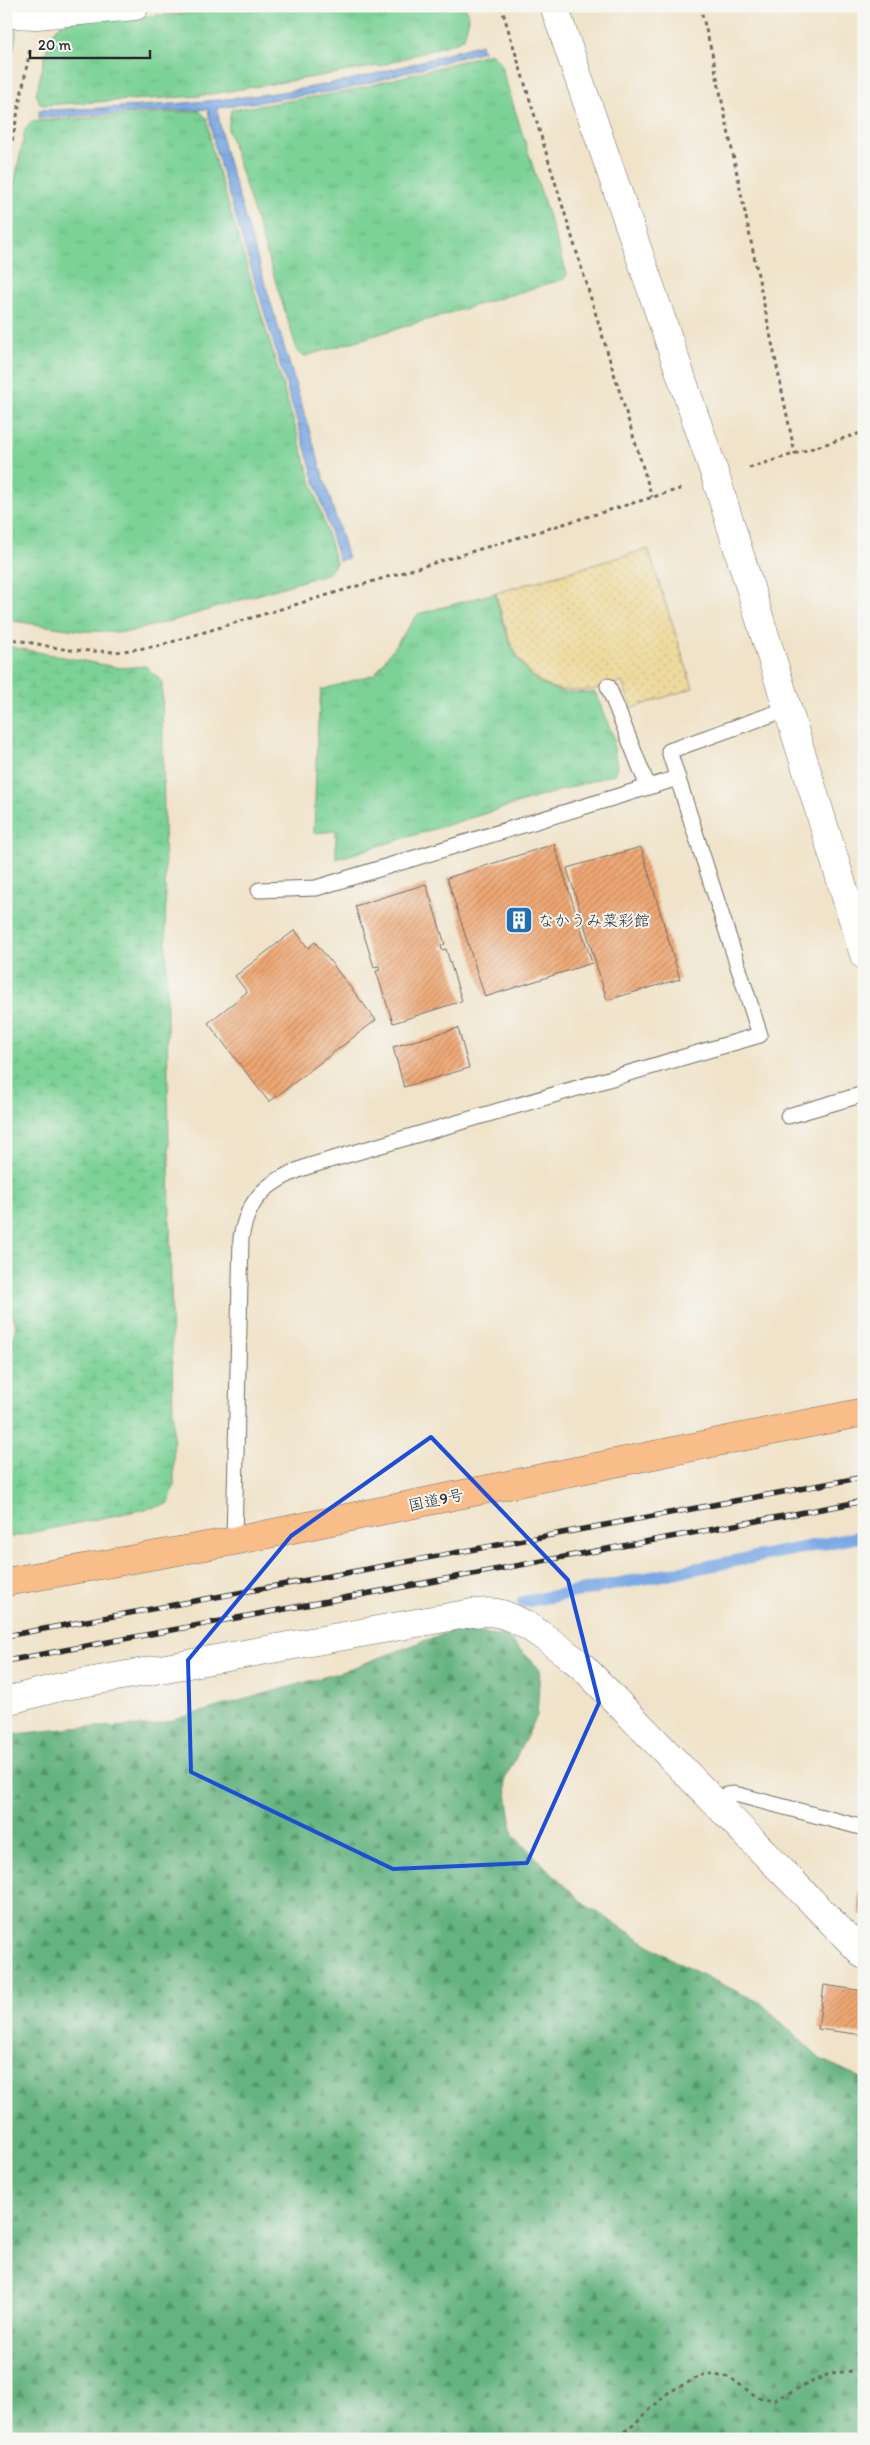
<svg xmlns="http://www.w3.org/2000/svg" width="870" height="2445" viewBox="0 0 870 2445" font-family="Itim,'Klee One',sans-serif">
<style>
.grass{fill:url(#grass-tufts);stroke:#547e60}
.forest{fill:url(#forest-firs);stroke:#487055}
.wetland{fill:url(#wetland-marsh);stroke:#547e60}
.sand{fill:url(#sand-dots);stroke:#8c8264}
.water{fill:url(#water-ripples);stroke:#526a88}
.lines{fill:none;stroke-linecap:round;stroke-linejoin:round}
.stream{stroke:#7aa9e4;stroke-width:12}
.building{fill:url(#building-hatch)}
.service-casing{stroke:#706b62;stroke-width:17}
.minor-casing{stroke:#706b62;stroke-width:29}
.tertiary-casing{stroke:#706b62;stroke-width:29}
.trunk-casing{stroke:#706b62;stroke-width:29}
.path{stroke:#706b62;stroke-width:3;stroke-dasharray:4 4;stroke-linecap:butt}
.service{stroke:#fff;stroke-width:15}
.minor{stroke:#fff;stroke-width:28}
.tertiary{stroke:#fff;stroke-width:28}
.trunk{stroke:#f8bd89;stroke-width:28}
.rail-casing{stroke:#2b2b2b;stroke-width:5.5}
.rail{stroke:#f6f6f2;stroke-width:4;stroke-dasharray:11;stroke-linecap:butt}
.marked{fill:none;stroke:#1d4ed8;stroke-width:4;stroke-linejoin:round}
.labels{text-anchor:middle;dominant-baseline:central;stroke-width:4;stroke-linejoin:round;paint-order:stroke}
.poi-label{font-size:16px;fill:#2b2b2b;stroke:#f6f6f2;text-anchor:start}
.street-label{font-size:16px;fill:#2b2b2b;stroke:#f6f6f2}
</style>
<defs>
<pattern id="grass-tufts" width="24" height="20" patternUnits="userSpaceOnUse" patternTransform="scale(1.25)"><rect width="24" height="20" fill="#7cd296"/><path d="M3 7l-1-3M5 7V3M7 7l1-3M15 17l-1-3M17 17v-4M19 17l1-3" fill="none" stroke="#6bb481"/></pattern>
<pattern id="forest-firs" width="22" height="20" patternUnits="userSpaceOnUse" patternTransform="scale(1.25)"><rect width="22" height="20" fill="#65b47f"/><path d="M5 1l3.5 6h-7zM16 11l3.5 6h-7z" fill="#539368"/></pattern>
<pattern id="wetland-marsh" width="20" height="14" patternUnits="userSpaceOnUse" patternTransform="scale(1.25)"><rect width="20" height="14" fill="#7cd296"/><path d="M1 5h8M5 5V1M11 12h8M15 12V8" fill="none" stroke="#6bb481"/></pattern>
<pattern id="sand-dots" width="8" height="8" patternUnits="userSpaceOnUse" patternTransform="scale(1.25)"><rect width="8" height="8" fill="#eeda9e"/><path d="M2 2h.1M6 6h.1" fill="none" stroke="#cb8" stroke-width="1.8" stroke-linecap="round"/></pattern>
<pattern id="water-ripples" width="26" height="14" patternUnits="userSpaceOnUse" patternTransform="scale(1.25)"><rect width="26" height="14" fill="#7aa9e4"/><path d="M2 4q2-2 4 0t4 0M15 11q2-2 4 0t4 0" fill="none" stroke="#648ab9"/></pattern>
<pattern id="building-hatch" width="6" height="6" patternUnits="userSpaceOnUse" patternTransform="scale(1.25)"><rect width="6" height="6" fill="#eea774"/><path d="M-1 1l2-2M0 6l6-6M5 7l2-2" fill="none" stroke="#c1885f"/></pattern>
</defs>
<rect width="100%" height="100%" fill="#f6f6f2"/>
<filter id="ink" filterUnits="userSpaceOnUse"><feTurbulence type="fractalNoise" baseFrequency=".02" numOctaves="2"/><feDisplacementMap in="SourceGraphic" scale="10" xChannelSelector="R" yChannelSelector="G"/><feConvolveMatrix kernelMatrix="1 2 1 2 8 2 1 2 1" color-interpolation-filters="sRGB"/></filter>
<filter id="wash" filterUnits="userSpaceOnUse"><feTurbulence type="fractalNoise" baseFrequency=".0096" numOctaves="4" result="noise"/><feDisplacementMap in="SourceGraphic" scale="20" xChannelSelector="R" yChannelSelector="G"/><feGaussianBlur stdDeviation="1.12" result="paint"/><feColorMatrix in="noise" values="0 0 0 0 0 0 0 0 0 0 0 0 0 0 0 0 0 1.4 0 .05"/><feComposite in="paint" operator="in"/></filter>
<g filter="url(#wash)">
<rect width="100%" height="100%" fill="#f0e3c9"/>
<g class="grass">
<polygon points="250,6 465,6 469,18 464,38 454,43 379,66 199,96 41,105 36,94 50,36 60,25 72,20 180,14"/>
<polygon points="6,23 14,23 16,35 6,93"/>
<polygon points="491,53 500,63 567,274 564,279 305,356 298,353 228,130 231,110 346,92"/>
<polygon points="200,111 207,118 212,150 336,563 329,573 178,619 128,632 83,631 6,620 6,227 25,130 32,121"/>
<path d="M495 593C505 632 516 683 564 692 574 694 585 692 595 692L615 741 613 743 617 767 614 774 336 859V831L314 833 317 737 321 690 375 674 418 614Z"/>
</g>
<polygon class="forest" points="454,1630 506,1636 540,1669 537,1716 505,1779 513,1835 584,1904 678,1963 761,2003 820,2059 864,2079 864,2439 6,2439 6,1735 84,1727 151,1726 338,1673"/>
<polygon class="wetland" points="6,646 120,668 146,666 162,682 174,1485 169,1504 6,1538 6,1373 16,1325 10,1307 6,1307"/>
<path class="sand" d="M648 549 693 688 632 708 622 682C536 710 514 669 496 593Z"/>
<path class="water" d="M481 44 483 51 347 89 217 108 224 148 348 558 339 561 215 148 208 109 39 118V110C142 108 248 101 349 80 393 70 437 57 481 44Z"/>
<g class="lines">
<polyline class="stream" points="523,1602 864,1536"/>
</g>
<g id="blocks">
<g class="building">
<polygon points="554,844 592,963 485,997 447,878"/>
<polygon points="641,847 680,979 607,1000 567,868"/>
<polygon points="426,884 445,944 441,946 442,950 446,949 462,1001 393,1023 376,971 380,970 379,966 374,967 355,906"/>
<polygon points="295,930 308,948 315,942 376,1020 269,1102 208,1023 247,992 235,976"/>
<polygon points="458,1028 469,1068 404,1087 393,1047"/>
<polygon points="862,1849 864,1849 864,1916 858,1915"/>
<polygon points="824,1985 864,1991 864,2035 818,2029"/>
</g>
</g>
</g>
<g filter="url(#ink)">
<use href="#blocks" fill-opacity="0" stroke="#706b62" stroke-width="1"/>
<g class="lines">
<g class="service-casing">
<g id="service">
<polyline points="608,686 648,787"/>
<polyline points="259,890 316,888 678,778"/>
<polyline points="788,1116 864,1094"/>
<path d="M234 1541 241 1238C248 1196 270 1180 309 1166L760 1035 669 751 787 709"/>
<polyline points="713,1801 726,1795 735,1794 864,1828"/>
</g>
</g>
<g class="minor-casing">
<g id="minor">
<polyline points="6,14 37,15 135,6"/>
<path d="M6 1701 60 1687 472 1613C484 1612 496 1611 507 1616 532 1625 560 1649 582 1666L864 1955"/>
</g>
</g>
<g class="tertiary-casing">
<polyline id="tertiary" points="554,6 716,478 864,955"/>
</g>
<g class="trunk-casing">
<polyline id="trunk" points="6,1582 234,1541 864,1412"/>
</g>
<g class="path">
<polyline points="501,6 652,497"/>
<polyline points="700,6 712,53 795,454"/>
<polyline points="6,172 30,50"/>
<polyline points="749,468 864,432"/>
<polyline points="6,638 68,650 116,652 158,646 683,488"/>
<polyline points="610,2439 630,2428 669,2392 705,2374 729,2377 757,2397 774,2400 831,2373 864,2370"/>
</g>
<use href="#service" class="service"/>
<use href="#minor" class="minor"/>
<use href="#tertiary" class="tertiary"/>
<use href="#trunk" class="trunk"/>
<g class="rail-casing">
<g id="rail">
<polyline points="6,1636 864,1477"/>
<polyline points="6,1661 864,1501"/>
</g>
</g>
<use href="#rail" class="rail"/>
</g>
</g>
<path class="marked" d="M431 1437 568 1580 599 1703 527 1863 393 1869 191 1772 188 1660 291 1536Z"/>
<defs>
<g id="building-square" transform="scale(1.4375)"><rect x="-9" y="-9" width="18" height="18" rx="4" fill="#1f6fb2" stroke="#f6f6f2"/><path d="M-4-6H4V6H1V3H-1V6H-4ZM-2.5-4.3h1.7v1.8h-1.7ZM.8-4.3h1.7v1.8H.8ZM-2.5-1h1.7V.8h-1.7ZM.8-1h1.7V.8H.8Z" fill="#fff"/></g>
</defs>
<g fill-rule="evenodd">
<use href="#building-square" x="519" y="920"/>
</g>
<g class="labels">
<g class="poi-label">
<text x="538" y="920">なかうみ菜彩館</text>
</g>
<g class="street-label">
<text transform="translate(436 1500) rotate(-12)">国道9号</text>
</g>
</g>
<rect width="870" height="2445" fill="none" stroke="#f6f6f2" stroke-width="25"/>
<path d="M30 50v8h120v-8" fill="none" stroke="#2b2b2b" stroke-width="2.5"/>
<text x="38" y="50" font-size="15" fill="#2b2b2b" stroke="#f6f6f2" stroke-width="4" paint-order="stroke">20 m</text>
</svg>
